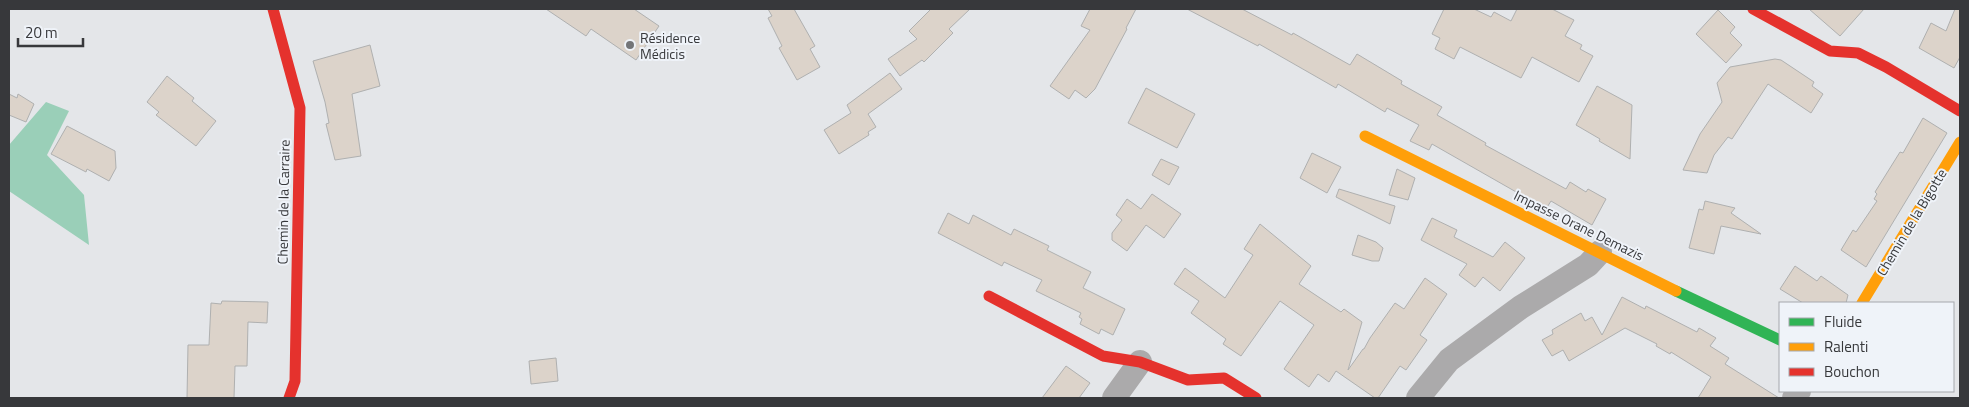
<svg xmlns="http://www.w3.org/2000/svg" width="1969" height="407" viewBox="0 0 1969 407" font-family="'Titillium Web',sans-serif">
<style>
.forest{fill:#9acfb8}
.building{fill:#dcd3ca;stroke:#afb0b0}
.lines{fill:none;stroke-linecap:round;stroke-linejoin:round}
.street{stroke:#abaaab;stroke-width:24}
.fast{stroke:#30b455;stroke-width:11}
.slow{stroke:#ff9f0a;stroke-width:11}
.jam{stroke:#e5322d;stroke-width:11}
.poi-dot{fill:#747578;stroke:#eff3f9;stroke-width:2}
.labels{text-anchor:middle;dominant-baseline:central;stroke-width:4;stroke-linejoin:round;paint-order:stroke}
.poi-label{font-size:14px;fill:#37383b;stroke:#eff3f9;text-anchor:start}
.street-label{font-size:14px;fill:#37383b;stroke:#eff3f9}
</style>
<rect width="100%" height="100%" fill="#e4e6e9"/>
<polygon class="forest" points="46,102 69,111 47,155 84,195 89,245 9,191 9,145"/>
<g class="building">
<polygon points="546,9 634,9 659,26 636,60 591,29 586,36"/>
<polygon points="768,9 794,9 815,46 810,49 820,67 797,80 779,48 782,46 768,18 772,16"/>
<polygon points="931,9 970,9 949,29 953,33 924,62 922,60 900,76 888,59 917,39 909,31"/>
<polygon points="1090,9 1136,9 1126,28 1127,29 1095,89 1086,98 1075,90 1069,99 1050,86 1090,30 1081,26"/>
<polygon points="1187,9 1242,9 1292,35 1293,33 1350,65 1357,54 1402,81 1401,84 1442,107 1437,115 1486,143 1485,145 1566,189 1570,182 1586,192 1588,189 1606,199 1592,225 1551,201 1546,209 1432,144 1429,150 1410,141 1419,125 1387,108 1385,112 1338,84 1336,88 1259,44 1258,46"/>
<polygon points="1444,9 1474,9 1491,17 1494,12 1511,21 1517,9 1552,9 1574,20 1565,36 1582,45 1580,49 1593,56 1579,82 1532,57 1521,78 1460,47 1454,59 1435,49 1440,38 1432,34"/>
<polygon points="1809,9 1864,9 1840,36"/>
<polygon points="1955,9 1960,9 1960,57 1954,68 1919,48 1931,23 1946,31"/>
<polygon points="1718,10 1735,27 1730,33 1742,45 1726,63 1696,34"/>
<polygon points="370,45 380,86 352,94 361,156 335,160 326,124 329,123 325,102 313,61"/>
<polygon points="1775,59 1781,60 1814,82 1812,86 1823,94 1811,113 1768,84 1732,139 1728,137 1714,155 1707,173 1683,170 1700,134 1722,102 1717,83 1730,67"/>
<polygon points="890,73 902,89 868,114 876,127 868,132 869,135 839,154 824,130 851,113 847,105"/>
<polygon points="167,76 194,98 192,101 216,121 196,146 156,115 159,112 147,102"/>
<polygon points="1597,86 1632,105 1630,159 1599,141 1600,139 1576,125"/>
<polygon points="1146,88 1195,114 1177,148 1128,123"/>
<polygon points="9,94 17,98 18,94 34,104 26,122 9,115"/>
<polygon points="1923,118 1947,133 1866,267 1841,250 1853,230 1856,232 1877,201 1874,199 1877,194 1875,192 1900,152 1903,153"/>
<polygon points="67,126 115,151 116,168 109,181 87,169 86,172 51,154"/>
<polygon points="1312,153 1341,167 1327,193 1300,178"/>
<polygon points="1161,159 1179,167 1169,185 1152,175"/>
<polygon points="1397,169 1415,178 1408,200 1389,195"/>
<polygon points="1339,189 1395,206 1390,224 1336,197"/>
<polygon points="1152,194 1181,214 1164,238 1146,225 1127,251 1112,240 1112,233 1122,220 1116,215 1127,199 1141,209"/>
<polygon points="1705,201 1735,208 1731,213 1761,234 1721,226 1714,254 1689,248 1699,209 1703,210"/>
<polygon points="948,213 969,224 973,215 1011,235 1014,229 1049,246 1047,250 1091,272 1083,288 1125,309 1113,335 1101,329 1099,334 1080,324 1082,319 1079,317 1081,313 1036,291 1042,280 1004,262 1002,266 938,233"/>
<polygon points="1432,218 1457,230 1454,237 1493,257 1505,242 1525,258 1500,291 1483,277 1475,287 1459,275 1467,264 1421,240"/>
<polygon points="1260,224 1311,266 1299,284 1341,312 1344,309 1362,322 1348,370 1363,349 1364,349 1370,338 1395,303 1404,309 1425,278 1447,294 1420,335 1427,340 1406,370 1400,366 1378,398 1375,398 1336,371 1329,382 1318,374 1309,387 1284,369 1314,325 1280,301 1241,356 1223,344 1226,339 1191,313 1199,301 1174,284 1185,268 1225,298 1253,255 1244,249"/>
<polygon points="1358,235 1376,242 1383,248 1379,261 1372,261 1352,255"/>
<polygon points="1795,266 1817,281 1821,276 1848,295 1846,303 1803,303 1780,289"/>
<polygon points="1622,297 1645,309 1646,306 1697,332 1699,328 1716,338 1710,346 1729,358 1725,364 1779,398 1698,398 1711,377 1671,352 1670,354 1656,346 1657,344 1625,328 1569,361 1563,350 1552,356 1542,340 1553,334 1552,330 1581,313 1585,321 1592,317 1602,335"/>
<polygon points="222,301 268,302 267,323 248,322 247,366 235,366 234,398 187,398 188,345 209,345 211,303 221,304"/>
<polygon points="556,358 558,381 531,384 529,361"/>
<polygon points="1066,366 1090,383 1079,398 1042,398"/>
</g>
<g class="lines">
<g class="street">
<polyline points="1114,398 1140,362"/>
<polyline points="1418,398 1449,360 1521,307 1588,265 1600,252"/>
<polyline points="1794,398 1799,391"/>
</g>
<polyline class="fast" points="1676,291 1780,340"/>
<g class="slow">
<polyline points="1365,136 1676,291"/>
<polyline points="1862,303 1960,142"/>
</g>
<g class="jam">
<polyline points="273,9 300,108 295,381 289,398"/>
<polyline points="1753,9 1830,51 1858,53 1886,67 1960,111"/>
<polyline points="989,296 1103,356 1140,362 1188,380 1224,378 1256,398"/>
</g>
</g>
<circle class="poi-dot" cx="630" cy="45" r="5"/>
<g class="labels">
<g class="poi-label">
<text x="640" y="37">Résidence<tspan x="640" dy="16">Médicis</tspan></text>
</g>
<g class="street-label">
<text transform="translate(283 202) rotate(-89)">Chemin de la Carraire</text>
<text transform="translate(1911 222) rotate(-59)">Chemin de la Bigotte</text>
<text transform="translate(1579 225) rotate(26)">Impasse Orane Demazis</text>
</g>
</g>
<rect width="1969" height="407" fill="none" stroke="#37383b" stroke-width="20"/>
<rect x="1779" y="302" width="175" height="90" fill="#eff3f9" stroke="#a5a8ad"/>
<rect x="1789" y="318" width="25" height="8" fill="#30b455" stroke="#a5a8ad"/>
<text x="1824" y="327" font-size="15" fill="#37383b">Fluide</text>
<rect x="1789" y="343" width="25" height="8" fill="#ff9f0a" stroke="#a5a8ad"/>
<text x="1824" y="352" font-size="15" fill="#37383b">Ralenti</text>
<rect x="1789" y="368" width="25" height="8" fill="#e5322d" stroke="#a5a8ad"/>
<text x="1824" y="377" font-size="15" fill="#37383b">Bouchon</text>
<path d="M18 38v8h65v-8" fill="none" stroke="#37383b" stroke-width="2.5"/>
<text x="25" y="38" font-size="15" fill="#37383b" stroke="#eff3f9" stroke-width="4" paint-order="stroke">20 m</text>
</svg>
